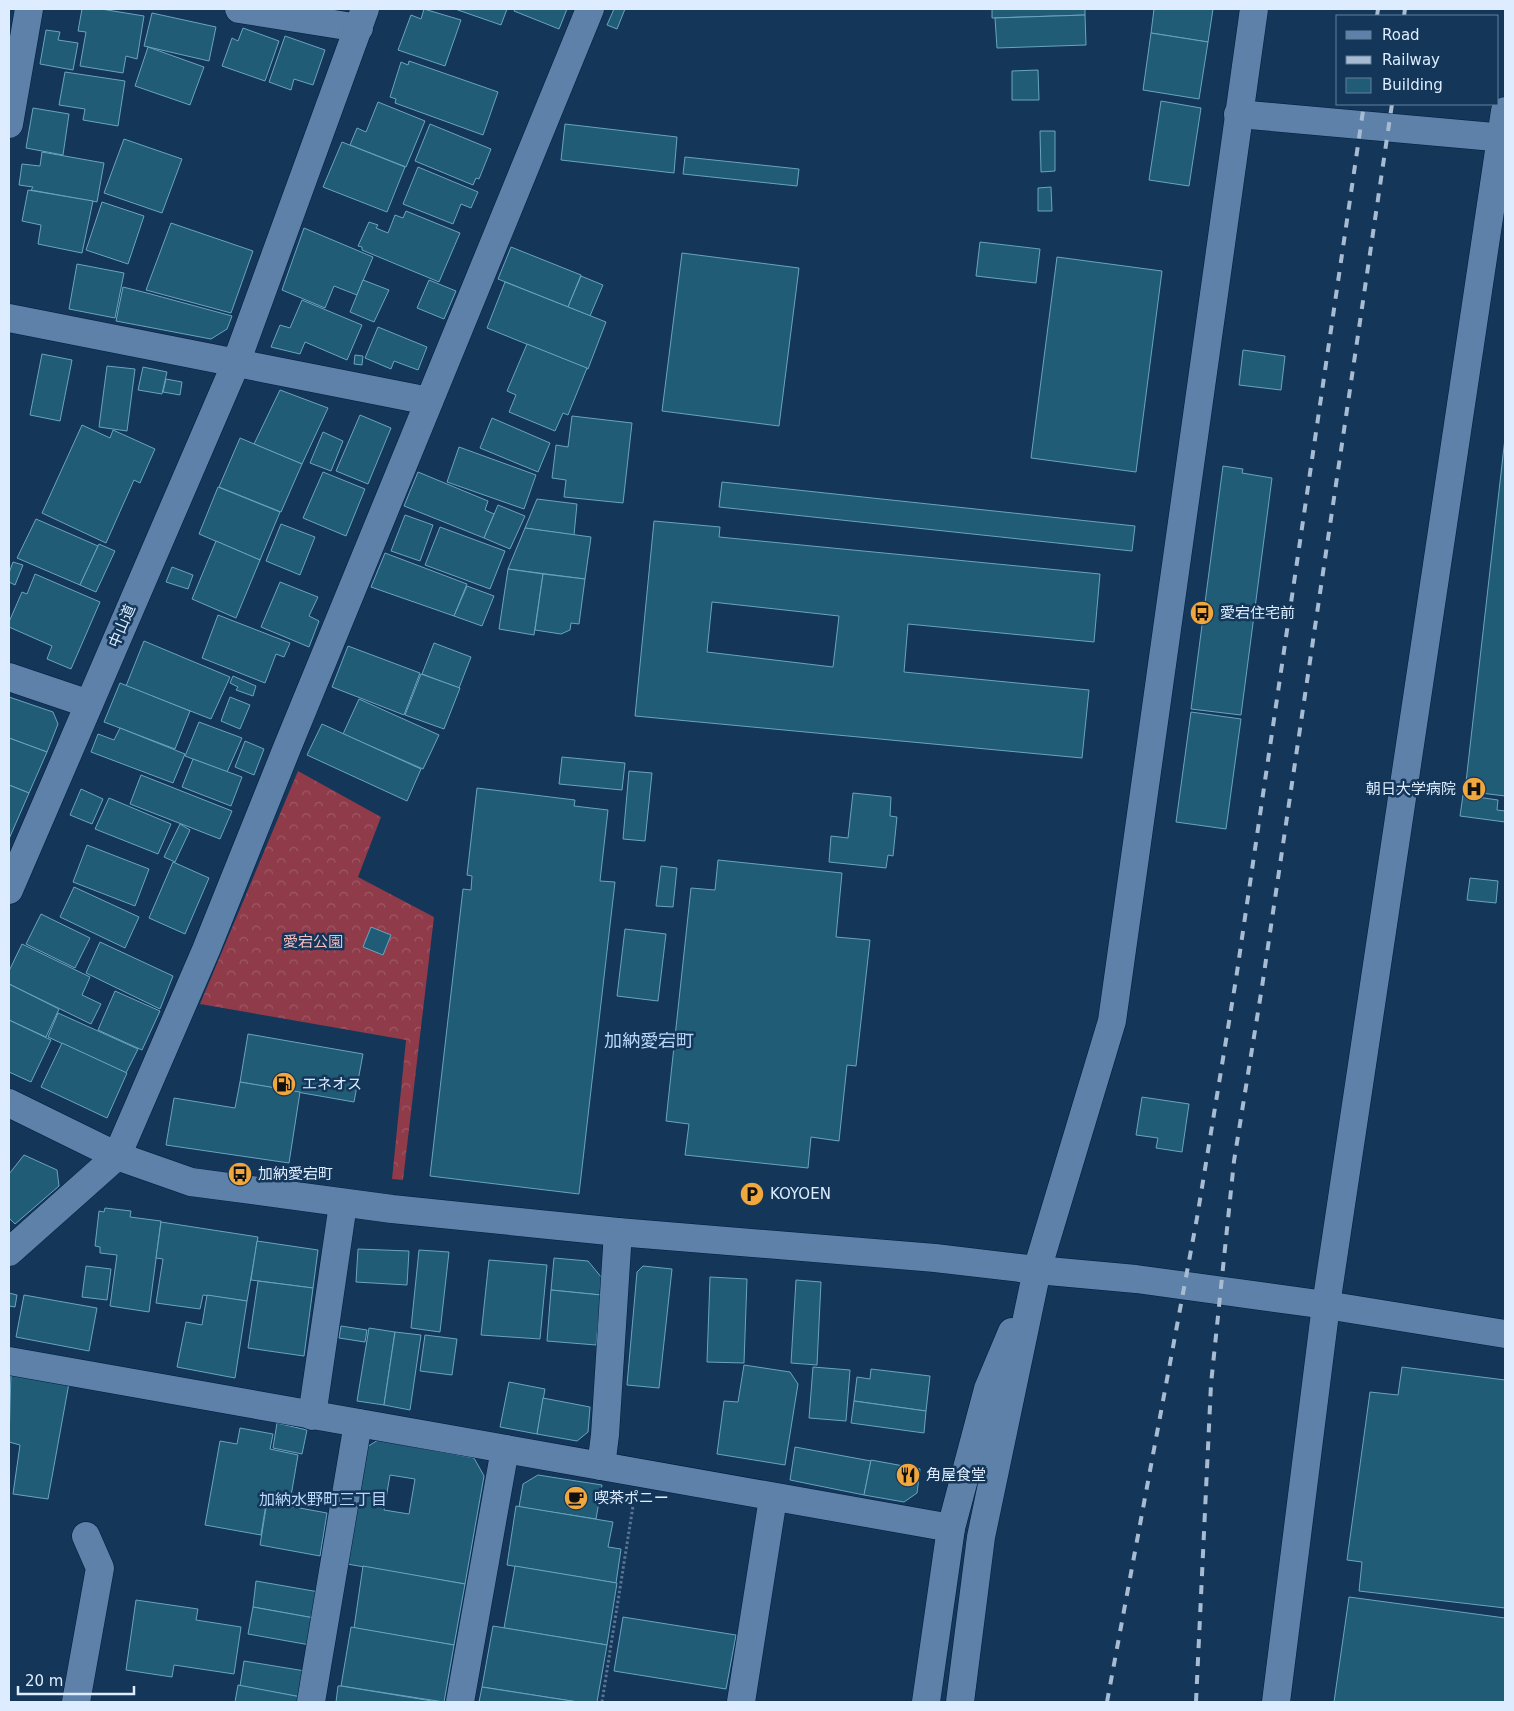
<svg xmlns="http://www.w3.org/2000/svg" width="1514" height="1711" viewBox="0 0 1514 1711" font-family="'DejaVu Sans','Noto Sans JP',sans-serif">
<style>
.forest{fill:url(#forest-crowns)}
.building{fill:#215c77;stroke:#6aa3c1;fill-rule:evenodd}
.lines{fill:none;stroke-linecap:round;stroke-linejoin:round}
.street-casing{stroke:#001c3d;stroke-width:29}
.secondary-casing{stroke:#001c3d;stroke-width:29}
.path{stroke:#5a7693;stroke-width:3;stroke-dasharray:2.5 2.5;stroke-linecap:butt}
.street{stroke:#5d81a9;stroke-width:28}
.secondary{stroke:#5d81a9;stroke-width:28}
.rail{stroke:#a7bcd2;stroke-width:4;stroke-dasharray:9 9;stroke-linecap:butt}
.labels{text-anchor:middle;dominant-baseline:central;stroke-width:5;stroke-linejoin:round;paint-order:stroke}
.poi-label{font-size:15px;fill:#ddedff;stroke:#143659;text-anchor:start}
.street-label{font-size:15px;fill:#ddedff;stroke:#143659}
.park-label{font-size:15px;fill:#f4bbc0;stroke:#143659}
.neighbourhood-label{font-size:16px;fill:#b7d6fa;stroke:#143659}
.quarter-label{font-size:18px;fill:#b7d6fa;stroke:#143659}
</style>
<defs>
<pattern id="forest-crowns" width="20" height="18" patternUnits="userSpaceOnUse" patternTransform="scale(1.25)"><rect width="20" height="18" fill="#8f3b4a"/><path d="M2 6a3 3 0 1 1 6 0M12 15a3 3 0 1 1 6 0" fill="none" stroke="#9e5865"/></pattern>
</defs>
<rect width="100%" height="100%" fill="#143659"/>
<polygon class="forest" points="298,771 381,817 358,877 434,917 403,1180 392,1179 406,1040 200,1004"/>
<g class="building">
<polygon points="82,9 101,9 144,16 137,59 126,56 123,73 80,66 86,32 78,31"/>
<polygon points="424,9 461,20 445,66 398,50 411,15 421,19"/>
<polygon points="455,9 507,9 501,25"/>
<polygon points="515,9 567,9 559,29 514,11"/>
<polygon points="614,9 625,9 617,29 607,25"/>
<polygon points="992,9 1085,9 1085,15 992,18"/>
<polygon points="1154,9 1213,9 1208,42 1151,33"/>
<polygon points="152,13 216,27 209,61 144,46"/>
<polygon points="1085,15 1086,45 997,48 995,18"/>
<polygon points="243,28 279,41 265,81 222,66 232,38 238,41"/>
<polygon points="46,30 60,32 58,40 78,43 73,70 40,64"/>
<polygon points="1151,33 1208,42 1199,99 1143,90"/>
<polygon points="285,36 325,50 313,85 294,79 291,90 269,82"/>
<polygon points="148,47 204,67 190,105 135,86"/>
<polygon points="409,61 498,92 483,135 395,103 396,99 390,97 401,62 408,65"/>
<polygon points="1038,70 1039,100 1012,100 1012,71"/>
<polygon points="65,72 125,81 118,126 83,120 85,109 59,105"/>
<polygon points="1161,101 1201,108 1189,186 1149,180"/>
<polygon points="378,102 425,121 406,167 350,145 357,128 366,132"/>
<polygon points="33,108 69,114 63,155 26,148"/>
<polygon points="430,124 491,149 479,179 476,178 473,185 415,161"/>
<polygon points="565,124 677,137 674,173 561,160"/>
<polygon points="1040,131 1055,131 1055,171 1041,172"/>
<polygon points="124,139 182,159 162,213 104,193"/>
<polygon points="342,142 405,167 387,212 323,187"/>
<polygon points="42,152 104,163 97,202 31,190 33,187 19,185 22,164 40,166"/>
<polygon points="685,157 799,169 797,186 683,174"/>
<polygon points="418,167 478,192 471,208 461,204 453,224 403,204"/>
<polygon points="1051,187 1052,211 1038,211 1038,188"/>
<polygon points="28,190 93,201 82,253 38,244 41,225 22,221"/>
<polygon points="102,202 144,216 128,264 86,250"/>
<polygon points="406,211 460,233 439,282 362,250 362,247 358,246 369,222 378,225 376,228 388,233 395,215 403,218"/>
<polygon points="171,223 253,251 231,313 146,290"/>
<polygon points="304,228 373,257 357,295 334,286 325,308 282,290"/>
<polygon points="980,242 1040,249 1036,283 976,276"/>
<polygon points="511,247 581,275 568,307 498,279"/>
<polygon points="682,253 799,268 779,426 662,411"/>
<polygon points="1057,257 1162,271 1136,472 1031,458"/>
<polygon points="77,264 124,273 115,318 69,309"/>
<polygon points="581,276 603,285 590,316 568,307"/>
<polygon points="363,280 389,290 374,322 350,312"/>
<polygon points="429,280 456,291 444,319 417,308"/>
<polygon points="505,282 606,322 588,369 487,328"/>
<polygon points="123,287 147,293 232,316 227,329 211,339 116,321"/>
<polygon points="302,300 362,325 347,360 305,342 300,354 271,347 280,325 290,328"/>
<polygon points="378,327 427,347 418,370 394,361 391,369 365,358"/>
<polygon points="527,344 587,368 568,415 563,413 555,431 509,412 516,395 507,391"/>
<polygon points="1243,350 1285,356 1281,390 1239,385"/>
<polygon points="42,354 72,360 60,421 30,415"/>
<polygon points="355,355 363,356 362,365 354,364"/>
<polygon points="107,366 135,369 127,431 99,427"/>
<polygon points="143,367 167,372 162,394 138,390"/>
<polygon points="166,379 182,382 180,395 163,392"/>
<polygon points="280,390 328,408 302,464 254,444"/>
<polygon points="360,415 391,428 368,484 336,471"/>
<polygon points="572,416 632,423 623,503 564,497 566,480 552,478 556,445 568,447"/>
<polygon points="492,418 550,443 538,472 480,448"/>
<polygon points="82,425 110,438 113,430 155,449 140,483 134,480 106,543 42,513"/>
<polygon points="323,432 343,441 331,471 310,463"/>
<polygon points="240,438 302,464 281,512 219,487"/>
<polygon points="1505,438 1505,796 1465,791"/>
<polygon points="459,447 536,475 524,509 447,482"/>
<polygon points="1223,466 1243,469 1242,473 1272,478 1241,715 1191,709"/>
<polygon points="323,472 365,489 346,536 303,518"/>
<polygon points="418,472 488,501 485,510 494,514 484,538 404,506"/>
<polygon points="722,482 1135,526 1132,551 719,507"/>
<polygon points="218,487 280,512 260,560 199,534"/>
<polygon points="537,499 577,504 574,535 525,528"/>
<polygon points="498,505 525,516 510,549 484,538"/>
<polygon points="405,515 433,525 420,561 391,551"/>
<polygon points="36,519 98,546 80,585 17,558"/>
<path d="M654 521 720 527 719 537 1100 574 1094 642 908 624 904 672 1089 690 1082 758 635 716ZM712 602 839 616 833 667 707 652Z"/>
<polygon points="281,524 315,537 300,575 266,561"/>
<polygon points="440,527 505,551 490,589 425,565"/>
<polygon points="525,528 591,537 585,579 508,569"/>
<polygon points="216,541 260,560 236,618 192,599"/>
<polygon points="99,544 115,551 96,592 80,585"/>
<polygon points="385,553 467,584 454,616 371,587"/>
<polygon points="13,562 23,565 15,585 9,582 9,573"/>
<polygon points="172,567 193,575 188,589 166,582"/>
<polygon points="508,569 543,574 534,635 499,629"/>
<polygon points="35,574 100,602 71,669 47,659 52,646 9,627 9,622 22,592 27,594"/>
<polygon points="543,574 585,579 579,624 571,623 570,630 561,634 535,630"/>
<polygon points="280,582 318,597 309,616 319,621 309,647 261,627"/>
<polygon points="467,586 494,596 482,626 454,616"/>
<polygon points="218,615 290,643 284,657 276,654 265,683 202,658"/>
<polygon points="144,641 230,677 211,719 126,686"/>
<polygon points="434,643 471,657 459,688 422,674"/>
<polygon points="348,646 420,673 404,715 332,687"/>
<polygon points="421,674 460,688 444,729 405,715"/>
<polygon points="233,676 256,686 253,696 236,690 238,687 230,683"/>
<polygon points="120,683 190,711 175,749 104,722"/>
<polygon points="9,697 53,712 58,724 47,752 9,738"/>
<polygon points="230,697 250,705 240,729 221,721"/>
<polygon points="359,699 439,735 423,769 343,734"/>
<polygon points="1191,712 1241,719 1226,829 1176,822"/>
<polygon points="199,722 242,738 227,772 185,756"/>
<polygon points="322,724 421,769 407,801 307,755"/>
<polygon points="120,728 185,754 173,783 91,752 98,734 114,740"/>
<polygon points="9,738 47,752 29,793 9,785"/>
<polygon points="245,741 264,749 254,775 235,767"/>
<polygon points="562,757 625,763 622,790 559,784"/>
<polygon points="193,759 242,777 231,806 182,787"/>
<polygon points="629,771 652,773 645,841 623,839"/>
<polygon points="141,775 232,811 220,839 130,804"/>
<polygon points="9,785 29,793 9,839"/>
<polygon points="477,788 575,800 574,806 608,810 600,881 615,882 579,1194 430,1176 463,889 471,890 472,876 467,875"/>
<polygon points="81,789 103,799 92,824 70,815"/>
<polygon points="853,793 891,797 890,816 897,817 893,856 888,855 886,868 829,862 831,836 848,838"/>
<polygon points="1463,795 1498,800 1497,810 1505,811 1505,822 1460,816"/>
<polygon points="109,798 171,824 158,854 95,829"/>
<polygon points="180,824 190,830 175,862 164,857"/>
<polygon points="87,845 149,869 135,906 73,882"/>
<polygon points="718,860 842,873 836,937 870,940 856,1066 847,1065 839,1141 811,1137 808,1168 685,1155 689,1124 666,1121 691,888 715,890"/>
<polygon points="173,862 209,878 185,934 149,918"/>
<polygon points="661,866 677,868 673,907 656,906"/>
<polygon points="1470,878 1498,881 1496,903 1467,900"/>
<polygon points="74,887 139,917 125,948 60,917"/>
<polygon points="41,914 90,938 75,968 26,944"/>
<polygon points="371,927 391,935 383,955 363,947"/>
<polygon points="625,929 666,934 658,1001 617,996"/>
<polygon points="100,942 173,976 160,1009 86,973"/>
<polygon points="22,944 90,977 82,995 101,1004 91,1024 9,984 9,971"/>
<polygon points="9,984 59,1009 46,1037 9,1020"/>
<polygon points="115,991 160,1011 142,1050 98,1030"/>
<polygon points="58,1013 138,1049 126,1073 48,1037"/>
<polygon points="9,1020 51,1040 31,1082 9,1072"/>
<polygon points="248,1034 363,1054 354,1102 240,1082"/>
<polygon points="62,1043 127,1073 107,1118 41,1087"/>
<polygon points="240,1082 300,1092 289,1163 166,1145 174,1098 235,1108"/>
<polygon points="1142,1097 1189,1104 1182,1152 1156,1148 1158,1138 1136,1135"/>
<polygon points="24,1155 57,1170 59,1186 15,1224 9,1218 9,1174"/>
<polygon points="105,1208 131,1211 130,1217 161,1221 149,1312 110,1306 117,1255 100,1253 100,1247 95,1246 99,1211 104,1212"/>
<polygon points="161,1222 258,1237 247,1301 203,1295 200,1309 156,1303 163,1259 156,1258"/>
<polygon points="257,1241 318,1250 313,1288 251,1280"/>
<polygon points="358,1249 409,1251 407,1285 356,1282"/>
<polygon points="419,1250 449,1252 440,1332 411,1328"/>
<polygon points="554,1258 588,1261 602,1278 601,1295 551,1290"/>
<polygon points="489,1260 547,1265 540,1339 481,1335"/>
<polygon points="86,1266 111,1269 107,1300 82,1297"/>
<polygon points="643,1266 672,1269 659,1388 627,1385 637,1272"/>
<polygon points="710,1277 747,1279 744,1363 707,1362"/>
<polygon points="796,1280 821,1282 817,1365 791,1363"/>
<polygon points="258,1281 313,1288 304,1356 248,1348"/>
<polygon points="551,1290 601,1295 596,1345 547,1341"/>
<polygon points="9,1293 17,1295 15,1307 9,1306"/>
<polygon points="24,1295 97,1308 89,1351 16,1337"/>
<polygon points="207,1295 247,1301 235,1378 177,1367 186,1322 202,1325"/>
<polygon points="341,1326 367,1330 365,1342 339,1338"/>
<polygon points="369,1328 395,1332 384,1405 357,1401"/>
<polygon points="395,1332 421,1335 410,1410 384,1405"/>
<polygon points="425,1335 457,1339 452,1375 420,1371"/>
<polygon points="744,1365 790,1372 798,1384 785,1465 717,1454 724,1401 738,1402"/>
<polygon points="813,1367 850,1370 846,1421 809,1418"/>
<polygon points="1402,1367 1505,1380 1505,1608 1359,1591 1362,1562 1347,1560 1370,1392 1398,1395"/>
<polygon points="871,1369 930,1376 926,1411 854,1401 857,1377 870,1379"/>
<polygon points="11,1372 69,1383 48,1499 13,1494 20,1445 9,1442"/>
<polygon points="509,1382 545,1389 537,1434 500,1427"/>
<polygon points="543,1398 590,1407 588,1432 577,1441 537,1434"/>
<polygon points="854,1401 926,1411 924,1433 851,1423"/>
<polygon points="277,1423 307,1430 302,1454 273,1448"/>
<polygon points="240,1428 273,1434 270,1449 298,1455 290,1502 267,1498 261,1535 205,1525 220,1441 237,1444"/>
<path d="M378 1440 474 1458 484 1476 465 1584 347 1564 367 1447ZM390 1475 415 1479 409 1514 384 1510Z"/>
<polygon points="795,1447 871,1461 864,1495 790,1480"/>
<polygon points="871,1460 920,1469 917,1493 904,1502 864,1495"/>
<polygon points="538,1475 602,1485 596,1519 519,1507 523,1484"/>
<polygon points="267,1502 327,1513 320,1556 260,1545"/>
<polygon points="516,1506 613,1522 608,1547 621,1549 616,1583 507,1565"/>
<polygon points="363,1566 465,1584 454,1645 354,1628"/>
<polygon points="515,1566 617,1583 607,1645 504,1628"/>
<polygon points="256,1581 319,1592 314,1618 253,1607"/>
<polygon points="1349,1597 1505,1618 1505,1702 1334,1702"/>
<polygon points="136,1600 198,1609 196,1620 241,1627 234,1674 174,1665 172,1677 126,1670"/>
<polygon points="253,1607 314,1618 310,1645 248,1634"/>
<polygon points="623,1617 736,1635 726,1689 614,1671"/>
<polygon points="493,1626 607,1645 597,1702 578,1702 482,1687"/>
<polygon points="351,1627 454,1645 444,1702 341,1686"/>
<polygon points="244,1661 305,1671 301,1697 240,1686"/>
<polygon points="238,1685 301,1697 300,1702 235,1702"/>
<polygon points="338,1686 341,1686 438,1702 336,1702"/>
<polygon points="482,1687 578,1702 479,1702"/>
</g>
<g class="lines">
<g class="street-casing">
<g id="street">
<polyline points="239,9 359,28"/>
<polyline points="1238,114 1505,138"/>
<polyline points="9,124 29,9"/>
<polyline points="9,318 429,401"/>
<polyline points="9,677 89,704"/>
<polyline points="9,890 236,363 365,9"/>
<polyline points="9,1252 117,1156 206,950 287,748 590,9"/>
<polyline points="9,1361 951,1528"/>
<polyline points="312,1416 343,1204"/>
<polyline points="601,1466 605,1435 618,1232"/>
<polyline points="76,1702 100,1568 86,1536"/>
<polyline points="311,1702 358,1423"/>
<polyline points="460,1702 505,1449"/>
<polyline points="741,1702 773,1498"/>
<polyline points="1276,1702 1326,1305 1505,111"/>
</g>
</g>
<g class="secondary-casing">
<g id="secondary">
<polyline points="9,1103 117,1156 191,1182 392,1209 618,1232 935,1258 1037,1270 1136,1279 1326,1305 1505,1334"/>
<polyline points="926,1702 951,1528 988,1389 1012,1332"/>
<polyline points="960,1702 981,1537 1037,1270 1112,1021 1254,9"/>
</g>
</g>
<polyline class="path" points="602,1702 633,1506"/>
<use href="#street" class="street"/>
<use href="#secondary" class="secondary"/>
<g class="rail">
<polyline points="1377,16 1378,9"/>
<polyline points="1404,16 1405,9"/>
<polyline points="1107,1702 1197,1218 1236,979 1364,104"/>
<polyline points="1196,1702 1211,1384 1234,1161 1262,987 1392,104"/>
</g>
</g>
<defs>
<g id="bus-disc" transform="scale(1.25)"><circle r="9.5" fill="#f0a73e" stroke="#143659"/><path d="M-5-6H5V4H4V6H2V4H-2V6H-4V4H-5ZM-3.5-4V0h7V-4ZM-3.5 1.2v1.5H-2V1.2ZM2 1.2v1.5H3.5V1.2Z" fill="#111"/></g>
<g id="hospital-disc" transform="scale(1.25)"><circle r="9.5" fill="#f0a73e" stroke="#143659"/><path d="M-5-5h3v3.5h4V-5h3V5h-3V1.5h-4V5h-3Z" fill="#111"/></g>
<g id="fuel-disc" transform="scale(1.25)"><circle r="9.5" fill="#f0a73e" stroke="#143659"/><path d="M-5.5-6h7V0h2V4h1.3V-2.5L3-4.5l.8-.8L6-3V5H2.5V1h-1V6h-7ZM-4.2-4.7v3.2H.2V-4.7Z" fill="#111"/></g>
<g id="parking-disc" transform="scale(1.25)"><circle r="9.5" fill="#f0a73e" stroke="#143659"/><path d="M-3.5-5.5H1a3.5 3.5 0 0 1 0 7H-1V5.5H-3.5ZM-1-3.4V-.6H.8a1.4 1.4 0 0 0 0-2.8Z" fill="#111"/></g>
<g id="restaurant-disc" transform="scale(1.25)"><circle r="9.5" fill="#f0a73e" stroke="#143659"/><path d="M-5-6h1v4h1v-4h1v4h1v-4h1v5L-1.5 .5V6h-2V.5L-5-1ZM5-6V6H3V1.5H1.5Q1.5-4 5-6Z" fill="#111"/></g>
<g id="cafe-disc" transform="scale(1.25)"><circle r="9.5" fill="#f0a73e" stroke="#143659"/><path d="M-5.5-4.5H6V0H3Q3 3.5 0 3.5H-2.5Q-5.5 3.5-5.5 0ZM3-3.2v2h1.7v-2ZM-6 4.5H4V6H-6Z" fill="#111"/></g>
</defs>
<g fill-rule="evenodd">
<use href="#bus-disc" x="1202" y="613"/>
<use href="#hospital-disc" x="1474" y="789"/>
<use href="#fuel-disc" x="284" y="1084"/>
<use href="#bus-disc" x="240" y="1174"/>
<use href="#parking-disc" x="752" y="1194"/>
<use href="#restaurant-disc" x="908" y="1475"/>
<use href="#cafe-disc" x="576" y="1498"/>
</g>
<g class="labels">
<g class="poi-label">
<text x="1220" y="613">愛宕住宅前</text>
<text x="1456" y="789" text-anchor="end">朝日大学病院</text>
<text x="302" y="1084">エネオス</text>
<text x="258" y="1174">加納愛宕町</text>
<text x="770" y="1194">KOYOEN</text>
<text x="926" y="1475">角屋食堂</text>
<text x="594" y="1498">喫茶ポニー</text>
</g>
<g class="street-label">
<text transform="translate(122 626) rotate(-67)">中山道</text>
</g>
<g class="park-label">
<text x="313" y="942">愛宕公園</text>
</g>
<g class="neighbourhood-label">
<text x="323" y="1499">加納水野町三丁目</text>
</g>
<g class="quarter-label">
<text x="649" y="1040">加納愛宕町</text>
</g>
</g>
<rect width="1514" height="1711" fill="none" stroke="#ddedff" stroke-width="20"/>
<rect x="1336" y="15" width="162" height="90" fill="#143659" stroke="#647f9b"/>
<rect x="1346" y="31" width="25" height="8" fill="#5d81a9" stroke="#647f9b"/>
<text x="1382" y="40" font-size="15" fill="#ddedff">Road</text>
<rect x="1346" y="56" width="25" height="8" fill="#a7bcd2" stroke="#647f9b"/>
<text x="1382" y="65" font-size="15" fill="#ddedff">Railway</text>
<rect x="1346" y="78" width="25" height="15" fill="#215c77" stroke="#647f9b"/>
<text x="1382" y="90" font-size="15" fill="#ddedff">Building</text>
<path d="M18 1686v8h116v-8" fill="none" stroke="#ddedff" stroke-width="2.5"/>
<text x="25" y="1686" font-size="15" fill="#ddedff" stroke="#143659" stroke-width="4" paint-order="stroke">20 m</text>
</svg>
